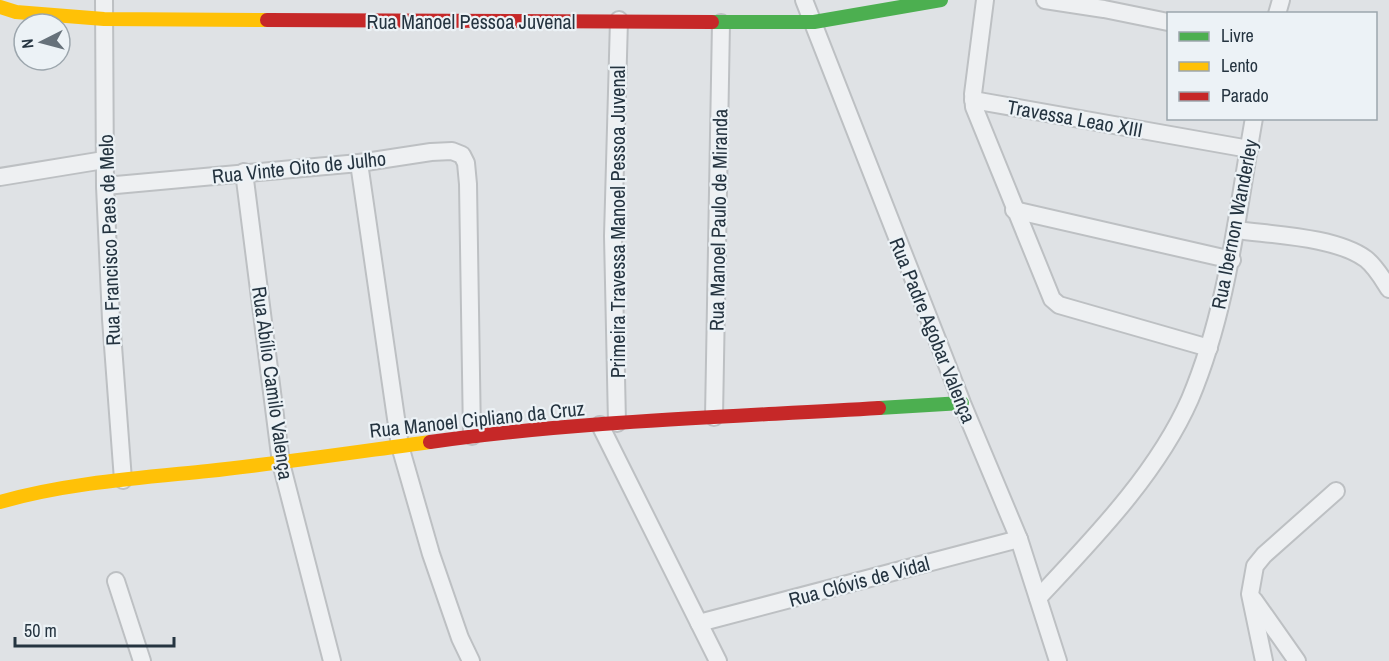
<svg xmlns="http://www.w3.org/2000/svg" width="1389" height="661" viewBox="0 0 1389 661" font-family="'Archivo Narrow',sans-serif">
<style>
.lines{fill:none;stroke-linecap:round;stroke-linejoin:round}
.street-casing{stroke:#bdc0c3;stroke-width:20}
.street{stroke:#eef0f2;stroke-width:16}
.fast{stroke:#4caf50;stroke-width:14}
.slow{stroke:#ffc107;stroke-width:14}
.jam{stroke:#c62828;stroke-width:14}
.labels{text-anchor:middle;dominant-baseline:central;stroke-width:4.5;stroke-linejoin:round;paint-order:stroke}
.street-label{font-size:20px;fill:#253440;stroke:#ecf2f6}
</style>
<rect width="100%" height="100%" fill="#dfe2e5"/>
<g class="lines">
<g class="street-casing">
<g id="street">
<polyline points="104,0 105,186 111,319 123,480"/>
<polyline points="804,0 962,403 1019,539 1058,661"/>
<polyline points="985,0 973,94 974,107 1052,299 1059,305 1209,348"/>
<polyline points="1045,0 1104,9 1168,22"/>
<polyline points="1277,14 1281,0"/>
<polyline points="973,100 1249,149"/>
<polyline points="359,163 400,446 431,554 460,638 471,661"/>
<polyline points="244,172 281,463 332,661"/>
<polyline points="0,177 104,160"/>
<polyline points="105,186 359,163 431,152 452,151 462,155 466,163 468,184 472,436"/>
<polyline points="1014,210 1232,260"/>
<path d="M1237 230C1274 235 1336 237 1366 259 1376 267 1382 278 1389 289"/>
<polyline points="714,417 721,23"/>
<polyline points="617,423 613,236 619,20"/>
<polyline points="600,425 718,661"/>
<polyline points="116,581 142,661"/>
<path d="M1038 598C1093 539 1157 474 1190 399 1228 309 1237 213 1254 118"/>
<polyline points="1254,600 1297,661"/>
<polyline points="699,623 1019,539"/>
<polyline points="1264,661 1250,594 1255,566 1264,555 1336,491"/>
</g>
</g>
<use href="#street" class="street"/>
<g class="fast">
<polyline points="712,22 814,22 941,0"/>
<polyline points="879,408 962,403"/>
</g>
<g class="slow">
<polyline points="0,7 16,12 104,19 267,20"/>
<path d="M0 502C67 483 139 478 208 471 282 463 356 452 430 442"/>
</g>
<g class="jam">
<polyline points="267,20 712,22"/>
<path d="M430 442C578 421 730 417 879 408"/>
</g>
</g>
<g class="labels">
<g class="street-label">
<text x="471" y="21">Rua Manoel Pessoa Juvenal</text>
<text transform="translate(1075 118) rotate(10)">Travessa Leao XIII</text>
<text transform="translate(299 167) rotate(-6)">Rua Vinte Oito de Julho</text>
<text transform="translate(718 220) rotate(-89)">Rua Manoel Paulo de Miranda</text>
<text transform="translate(617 222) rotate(-90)">Primeira Travessa Manoel Pessoa Juvenal</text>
<text transform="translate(1234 224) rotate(-79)">Rua Ibernon Wanderley</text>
<text transform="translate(109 240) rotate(-92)">Rua Francisco Paes de Melo</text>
<text transform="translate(933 330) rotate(68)">Rua Padre Agobar Valença</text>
<text transform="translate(273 383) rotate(82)">Rua Abílio Camilo Valença</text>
<text transform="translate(477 419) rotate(-6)">Rua Manoel Cipliano da Cruz</text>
<text transform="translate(859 581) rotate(-15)">Rua Clóvis de Vidal</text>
</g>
</g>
<rect x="1167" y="12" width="210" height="108" fill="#ecf2f6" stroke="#9ca6ad" stroke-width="1.5"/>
<rect x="1179" y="32" width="30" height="9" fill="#4caf50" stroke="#9ca6ad" stroke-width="1.5"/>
<text x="1221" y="42" font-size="18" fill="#253440">Livre</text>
<rect x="1179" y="62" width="30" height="9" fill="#ffc107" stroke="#9ca6ad" stroke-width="1.5"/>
<text x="1221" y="72" font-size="18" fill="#253440">Lento</text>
<rect x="1179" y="92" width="30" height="9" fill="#c62828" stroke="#9ca6ad" stroke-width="1.5"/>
<text x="1221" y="102" font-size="18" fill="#253440">Parado</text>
<g transform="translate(42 42) rotate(264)"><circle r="28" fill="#ecf2f6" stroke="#9ca6ad" stroke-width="1.5"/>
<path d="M0-4.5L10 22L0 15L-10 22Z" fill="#66717a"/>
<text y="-9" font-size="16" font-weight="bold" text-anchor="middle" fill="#253440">N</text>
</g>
<path d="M15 637v9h159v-9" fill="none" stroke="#253440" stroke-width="3"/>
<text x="24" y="637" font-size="18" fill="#253440" stroke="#ecf2f6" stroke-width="4.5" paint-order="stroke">50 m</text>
</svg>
